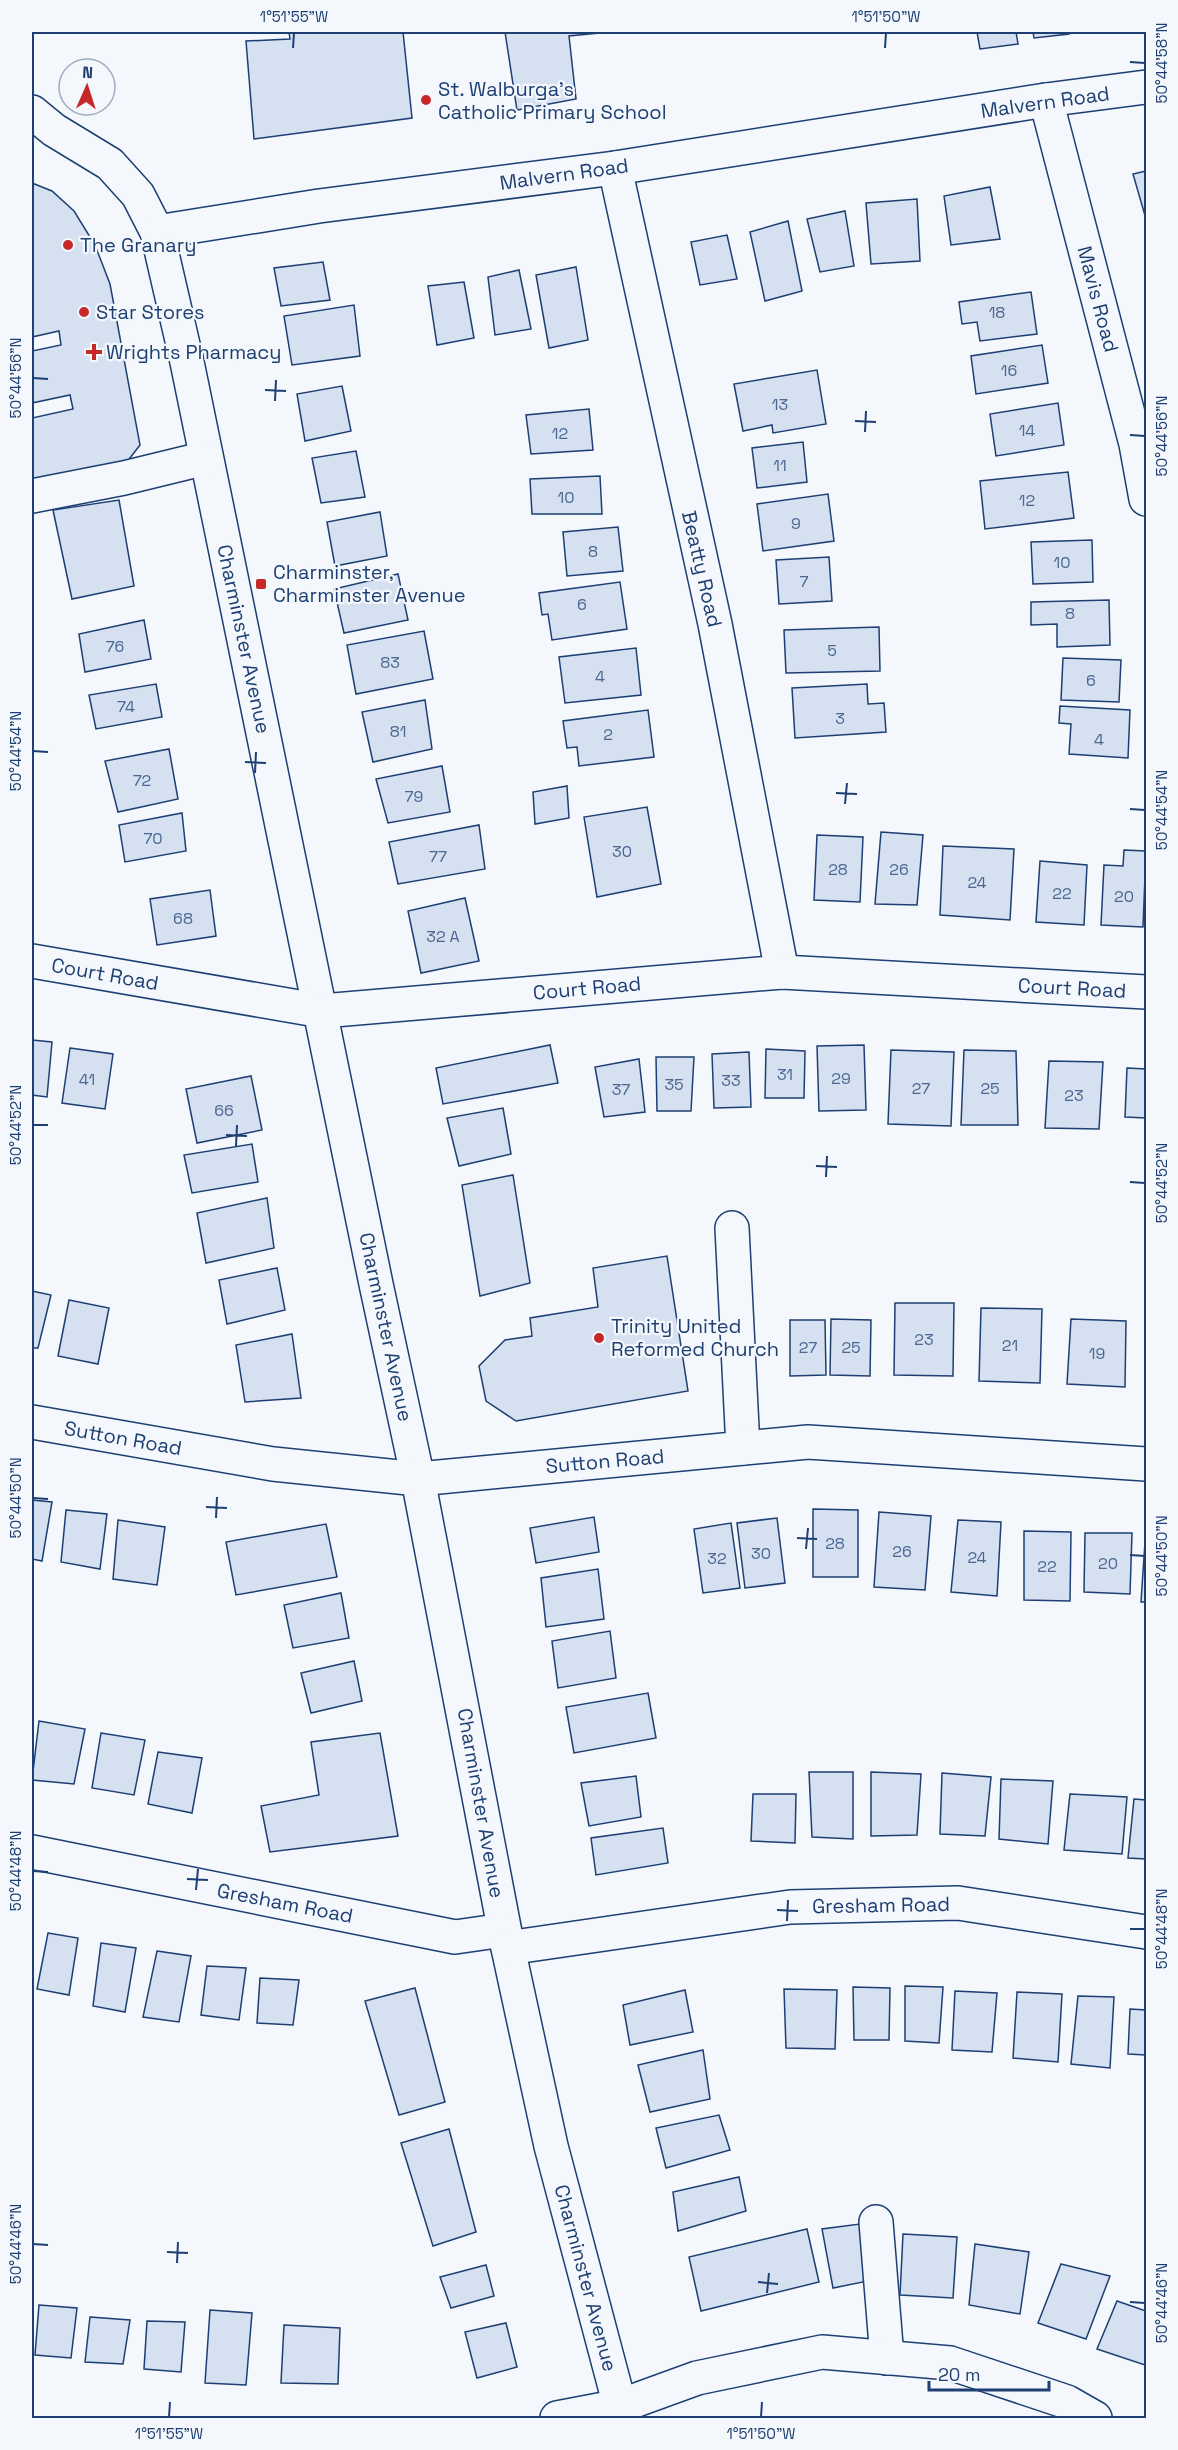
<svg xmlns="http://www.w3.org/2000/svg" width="1178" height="2450" viewBox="0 0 1178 2450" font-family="'Space Grotesk',sans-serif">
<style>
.building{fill:#d5e0f0;stroke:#1d3f73;stroke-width:1.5}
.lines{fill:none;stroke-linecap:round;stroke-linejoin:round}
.minor-casing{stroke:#1d3f73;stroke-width:36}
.minor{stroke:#f4f7fb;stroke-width:33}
.ticks{fill:none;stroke:#1d3f73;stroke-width:2}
.poi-dot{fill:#c62828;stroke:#f4f7fb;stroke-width:2}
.labels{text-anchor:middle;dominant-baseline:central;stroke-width:4.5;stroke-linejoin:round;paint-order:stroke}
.number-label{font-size:16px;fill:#4b6792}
.poi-label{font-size:20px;fill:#1d3f73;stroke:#f4f7fb;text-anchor:start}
.street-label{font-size:20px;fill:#1d3f73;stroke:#f4f7fb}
.neatline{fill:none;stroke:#1d3f73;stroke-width:2}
.ticks-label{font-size:15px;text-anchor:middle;fill:#1d3f73}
</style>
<rect width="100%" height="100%" fill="#f4f7fb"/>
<g class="building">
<polygon points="289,32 403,32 412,118 254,139 246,41 290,39"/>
<polygon points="505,32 610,32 569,36 576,99 517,110"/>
<polygon points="977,32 1016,32 1018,44 980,49"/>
<polygon points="1033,32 1069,32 1069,34 1034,38"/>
<polygon points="1146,171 1146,219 1133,174"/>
<polygon points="32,183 52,191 74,211 95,245 110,284 140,445 123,467 32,482 32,418 73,409 70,395 32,403 32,351 61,345 59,331 32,337"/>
<polygon points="990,187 1000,239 951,245 944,196"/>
<polygon points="917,199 920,261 871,264 866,203"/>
<polygon points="845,211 854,266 820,272 807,219"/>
<polygon points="788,221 802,291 765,301 750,232"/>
<polygon points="727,235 737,279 700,285 691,242"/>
<polygon points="323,262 330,300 281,306 274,268"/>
<polygon points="576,267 588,340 549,348 536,275"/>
<polygon points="519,270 531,329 495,335 488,277"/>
<polygon points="464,282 474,338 437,345 428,286"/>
<polygon points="1031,292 1037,334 980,341 977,322 962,324 959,302"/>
<polygon points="354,305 360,356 292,365 284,316"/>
<polygon points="1042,345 1048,383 976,394 971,356"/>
<polygon points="817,370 826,424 773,433 772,425 743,431 734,384"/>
<polygon points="342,386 351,431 305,441 297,394"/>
<polygon points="1058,403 1064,445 996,456 990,414"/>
<polygon points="589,409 593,450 531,454 526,415"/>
<polygon points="803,442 807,482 757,488 752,448"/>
<polygon points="356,451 365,497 321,503 312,458"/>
<polygon points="1068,472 1074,518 985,529 980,481"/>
<polygon points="600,476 602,514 532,514 530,479"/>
<polygon points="828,494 834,541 763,551 757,504"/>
<polygon points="119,500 134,586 72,599 53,510"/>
<polygon points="380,512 387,556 335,566 327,522"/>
<polygon points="618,527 623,571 567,576 563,532"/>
<polygon points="1092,540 1093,582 1033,584 1031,542"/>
<polygon points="829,557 832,601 779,604 776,560"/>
<polygon points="398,574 408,620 344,633 334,589"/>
<polygon points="620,582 627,629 552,640 548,614 542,615 539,593"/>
<polygon points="1109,600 1110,645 1057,647 1057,624 1031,625 1031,602"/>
<polygon points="144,620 151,659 85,672 79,634"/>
<polygon points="879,627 880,671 786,673 784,630"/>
<polygon points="424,631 433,679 356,694 347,645"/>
<polygon points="636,648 641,695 565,703 559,657"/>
<polygon points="1063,658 1121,660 1119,702 1061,700"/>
<polygon points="156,684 162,717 96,729 89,695"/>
<polygon points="867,684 868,704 884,703 886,732 795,738 792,688"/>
<polygon points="425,700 432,749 373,762 362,712"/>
<polygon points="1060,706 1130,710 1128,758 1069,754 1071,724 1059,723"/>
<polygon points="648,710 654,757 579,766 577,747 567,748 563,721"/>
<polygon points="169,749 178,799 118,812 105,761"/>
<polygon points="442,766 450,812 388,823 376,779"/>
<polygon points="567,786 569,818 535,824 533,792"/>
<polygon points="647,807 661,884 597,897 584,817"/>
<polygon points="182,813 186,851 125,862 119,825"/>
<polygon points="479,825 485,869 398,884 389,842"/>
<polygon points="881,832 923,835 917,905 875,904"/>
<polygon points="817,835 863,837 860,902 814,900"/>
<polygon points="943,846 1014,849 1010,920 940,915"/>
<polygon points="1124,850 1146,851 1143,927 1101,925 1104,865 1123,866"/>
<polygon points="1040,861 1087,865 1084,925 1036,922"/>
<polygon points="210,890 216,936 157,945 150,899"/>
<polygon points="465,898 479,961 421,973 408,911"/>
<polygon points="32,1040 52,1042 47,1097 32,1095"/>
<polygon points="550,1045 558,1083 443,1104 436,1068"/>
<polygon points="864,1045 866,1110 819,1111 817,1046"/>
<polygon points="70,1048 113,1054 105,1109 62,1103"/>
<polygon points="766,1049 805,1051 804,1098 765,1098"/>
<polygon points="891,1050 954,1052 951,1126 888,1124"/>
<polygon points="964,1050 1016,1051 1018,1125 961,1125"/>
<polygon points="749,1052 751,1107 714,1108 712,1054"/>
<polygon points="656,1057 694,1057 691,1111 657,1111"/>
<polygon points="639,1059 645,1112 604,1117 595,1067"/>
<polygon points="1049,1061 1103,1062 1099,1129 1045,1128"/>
<polygon points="1127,1068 1146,1069 1146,1118 1125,1117"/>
<polygon points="251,1076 262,1130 197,1143 186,1089"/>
<polygon points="503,1108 511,1154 459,1166 447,1118"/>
<polygon points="252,1144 258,1182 192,1193 184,1155"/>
<polygon points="513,1175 530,1283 480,1296 462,1185"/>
<polygon points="267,1198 274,1248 206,1263 197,1213"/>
<polygon points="667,1256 688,1391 516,1421 486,1401 479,1366 505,1340 532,1336 530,1318 598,1307 593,1268"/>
<polygon points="277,1268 285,1310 227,1324 219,1280"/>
<polygon points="32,1291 51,1295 38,1348 32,1348"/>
<polygon points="69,1300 109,1308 98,1364 58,1356"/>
<polygon points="895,1303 954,1303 953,1376 894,1375"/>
<polygon points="981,1308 1042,1309 1040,1383 979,1381"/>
<polygon points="831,1319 871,1320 870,1376 830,1375"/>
<polygon points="1071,1319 1126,1321 1125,1387 1067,1384"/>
<polygon points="790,1320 825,1320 826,1375 790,1376"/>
<polygon points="292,1334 301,1398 245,1402 236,1345"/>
<polygon points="32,1500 52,1502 42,1561 32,1559"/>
<polygon points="813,1509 858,1510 858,1577 813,1577"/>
<polygon points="66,1510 107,1514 100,1569 61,1562"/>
<polygon points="879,1512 931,1516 925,1590 874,1587"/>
<polygon points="594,1517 599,1552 536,1563 530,1528"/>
<polygon points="777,1518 785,1583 745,1588 737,1523"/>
<polygon points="118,1520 165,1527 157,1585 113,1579"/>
<polygon points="958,1520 1001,1522 997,1596 951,1592"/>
<polygon points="731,1523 740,1588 703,1593 694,1529"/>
<polygon points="326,1524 337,1577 236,1595 226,1542"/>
<polygon points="1024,1531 1071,1532 1070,1601 1024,1600"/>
<polygon points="1085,1533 1132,1533 1130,1594 1084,1592"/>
<polygon points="1145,1542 1146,1542 1146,1602 1141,1602"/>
<polygon points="598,1569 604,1619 546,1627 541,1578"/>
<polygon points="341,1593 349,1638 293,1648 284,1605"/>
<polygon points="610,1631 616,1678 558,1688 552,1641"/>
<polygon points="354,1661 362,1701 311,1713 301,1673"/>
<polygon points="648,1693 656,1738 574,1753 566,1707"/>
<polygon points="39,1721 85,1729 74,1784 32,1780"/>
<polygon points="101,1733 145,1740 134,1795 92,1788"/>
<polygon points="380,1733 398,1836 270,1852 261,1806 319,1795 311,1742"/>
<polygon points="158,1752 202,1758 192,1813 148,1804"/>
<polygon points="809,1772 853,1772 853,1839 812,1837"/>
<polygon points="871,1772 921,1774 917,1835 871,1836"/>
<polygon points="942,1773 991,1777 985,1836 940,1834"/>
<polygon points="636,1776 641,1817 589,1826 581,1783"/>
<polygon points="1001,1779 1053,1781 1048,1844 999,1839"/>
<polygon points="753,1794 796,1794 795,1843 751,1841"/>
<polygon points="1070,1794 1127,1797 1122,1854 1064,1850"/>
<polygon points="1134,1799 1146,1800 1146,1859 1128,1858"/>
<polygon points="663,1828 668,1863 596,1875 591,1838"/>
<polygon points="48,1933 78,1938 69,1995 37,1989"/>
<polygon points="101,1943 136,1948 125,2012 93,2006"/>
<polygon points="157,1951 191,1956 179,2022 143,2017"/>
<polygon points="207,1966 246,1968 239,2020 201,2015"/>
<polygon points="260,1978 299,1980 293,2025 257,2023"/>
<polygon points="905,1986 943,1987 939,2043 905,2041"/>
<polygon points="853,1987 890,1988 889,2040 854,2040"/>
<polygon points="415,1988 445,2102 399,2115 365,2001"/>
<polygon points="784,1989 837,1990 835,2049 786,2048"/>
<polygon points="685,1990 693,2032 630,2045 623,2005"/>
<polygon points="955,1991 997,1993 992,2052 952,2050"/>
<polygon points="1017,1992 1062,1994 1058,2062 1013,2058"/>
<polygon points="1078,1996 1114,1997 1110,2068 1071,2064"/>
<polygon points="1130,2009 1146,2010 1146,2055 1128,2054"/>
<polygon points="703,2050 710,2099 650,2112 638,2065"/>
<polygon points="719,2115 730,2150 666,2168 656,2128"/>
<polygon points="449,2129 476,2232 433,2246 401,2143"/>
<polygon points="739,2177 746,2211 678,2231 673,2192"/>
<polygon points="860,2224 868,2281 833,2288 822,2229"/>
<polygon points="807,2229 819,2282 701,2311 689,2257"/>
<polygon points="903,2234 957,2237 953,2298 900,2295"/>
<polygon points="975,2244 1029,2252 1020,2314 969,2305"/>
<polygon points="1061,2264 1110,2276 1086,2339 1038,2323"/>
<polygon points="486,2265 494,2296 451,2308 440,2277"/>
<polygon points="1117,2301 1146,2311 1145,2365 1097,2349"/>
<polygon points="39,2305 77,2308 71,2358 35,2355"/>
<polygon points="210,2310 252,2313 246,2385 205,2383"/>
<polygon points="90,2317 130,2320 123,2364 85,2362"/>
<polygon points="147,2321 185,2322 181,2372 144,2369"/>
<polygon points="506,2323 517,2367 477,2378 465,2332"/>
<polygon points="284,2325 340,2328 338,2384 281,2383"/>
</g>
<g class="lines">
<g class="minor-casing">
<g id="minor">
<polyline points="1046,100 1136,444 1146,499"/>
<polyline points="32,112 54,130 110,164 138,195 157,232 187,362 376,1284 418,1479 508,1948 551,2146 620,2406 625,2418"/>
<polyline points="615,168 715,624 782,972"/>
<polyline points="157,232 319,206 615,168 1046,100 1146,87"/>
<polyline points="32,496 124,478 206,458"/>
<polyline points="32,961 322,1011 782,972 1146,992"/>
<polyline points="732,1228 743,1448"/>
<polyline points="32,1422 273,1464 418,1479 808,1442 1146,1464"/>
<polyline points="32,1852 455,1937 504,1930"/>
<polyline points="508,1948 790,1907 958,1903 1146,1932"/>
<polyline points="876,2222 887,2358"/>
<polyline points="557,2418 620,2406 697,2378 822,2352 950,2363 1067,2402 1095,2418"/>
</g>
</g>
<use href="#minor" class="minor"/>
</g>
<path class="ticks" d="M293 48 294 33M885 48 886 33M1130 62 1145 63M33 378 48 379M265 390 286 391M275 401 276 380M855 421 876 422M865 432 866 411M1130 435 1145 436M33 751 48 752M245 762 266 763M255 773 256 752M836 793 857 794M845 804 847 783M1130 809 1145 810M33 1125H48M226 1135 247 1136M236 1146 237 1125M816 1166 837 1167M826 1177 827 1156M1130 1182 1145 1183M33 1498 48 1499M206 1507 227 1508M216 1518 217 1497M797 1538 817 1539M806 1549 808 1528M1130 1555 1145 1556M33 1871 48 1872M187 1879 208 1880M196 1890 198 1869M777 1910 798 1911M787 1921 788 1900M1130 1929H1145M33 2244 48 2245M167 2252 188 2253M177 2263 178 2242M758 2282 778 2284M767 2293 769 2273M1130 2302 1145 2303M169 2417 170 2402M761 2417 762 2402"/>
<g class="poi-dot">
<circle cx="426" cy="100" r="6"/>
<circle cx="68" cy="245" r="6"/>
<circle cx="84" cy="312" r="6"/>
<path d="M91 343h6v6h6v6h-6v6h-6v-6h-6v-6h6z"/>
<rect x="255" y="578" width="12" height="12" rx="3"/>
<circle cx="599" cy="1338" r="6"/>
</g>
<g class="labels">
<g class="number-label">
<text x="997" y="312">18</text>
<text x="1009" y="370">16</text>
<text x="780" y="404">13</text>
<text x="1027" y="430">14</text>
<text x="560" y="433">12</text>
<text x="780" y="465">11</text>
<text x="566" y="497">10</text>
<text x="1027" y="500">12</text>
<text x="796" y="523">9</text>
<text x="593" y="551">8</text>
<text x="1062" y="562">10</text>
<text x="804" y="581">7</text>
<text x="582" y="604">6</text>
<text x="1070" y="613">8</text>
<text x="115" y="646">76</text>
<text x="832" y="650">5</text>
<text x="390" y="662">83</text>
<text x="600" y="676">4</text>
<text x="1091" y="680">6</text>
<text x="126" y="706">74</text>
<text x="840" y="718">3</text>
<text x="398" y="731">81</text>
<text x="608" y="734">2</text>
<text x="1099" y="739">4</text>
<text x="142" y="780">72</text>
<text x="414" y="796">79</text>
<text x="153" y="838">70</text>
<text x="622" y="851">30</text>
<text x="438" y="856">77</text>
<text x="838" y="869">28</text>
<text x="899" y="869">26</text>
<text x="977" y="882">24</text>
<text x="1062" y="893">22</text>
<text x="1124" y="896">20</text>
<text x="183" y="918">68</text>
<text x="443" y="936">32 A</text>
<text x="785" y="1074">31</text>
<text x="841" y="1078">29</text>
<text x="87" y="1079">41</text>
<text x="731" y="1080">33</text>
<text x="674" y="1084">35</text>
<text x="921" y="1088">27</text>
<text x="990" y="1088">25</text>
<text x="621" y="1089">37</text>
<text x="1074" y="1095">23</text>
<text x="224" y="1110">66</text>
<text x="924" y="1339">23</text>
<text x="1010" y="1345">21</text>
<text x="808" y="1347">27</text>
<text x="851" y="1347">25</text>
<text x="1097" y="1353">19</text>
<text x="835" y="1543">28</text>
<text x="902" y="1551">26</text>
<text x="761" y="1553">30</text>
<text x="977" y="1557">24</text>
<text x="717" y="1558">32</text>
<text x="1108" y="1563">20</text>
<text x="1047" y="1566">22</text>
</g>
<g class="poi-label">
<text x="438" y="89">St. Walburga's<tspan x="438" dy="23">Catholic Primary School</tspan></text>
<text x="80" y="245">The Granary</text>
<text x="96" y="312">Star Stores</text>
<text x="106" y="352">Wrights Pharmacy</text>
<text x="273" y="572">Charminster,<tspan x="273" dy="23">Charminster Avenue</tspan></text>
<text x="611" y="1326">Trinity United<tspan x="611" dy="23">Reformed Church</tspan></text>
</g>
<g class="street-label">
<text transform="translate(1045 102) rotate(-8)">Malvern Road</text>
<text transform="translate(564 174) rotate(-8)">Malvern Road</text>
<text transform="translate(1098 299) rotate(75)">Mavis Road</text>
<text transform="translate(702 569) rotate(77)">Beatty Road</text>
<text transform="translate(244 639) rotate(78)">Charminster Avenue</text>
<text transform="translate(105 974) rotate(10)">Court Road</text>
<text transform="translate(587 988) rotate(-5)">Court Road</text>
<text transform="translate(1072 988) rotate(3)">Court Road</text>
<text transform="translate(386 1327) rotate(78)">Charminster Avenue</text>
<text transform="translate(123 1438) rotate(10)">Sutton Road</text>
<text transform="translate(605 1461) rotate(-5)">Sutton Road</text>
<text transform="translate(481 1803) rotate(80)">Charminster Avenue</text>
<text transform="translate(285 1903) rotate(11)">Gresham Road</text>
<text transform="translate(881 1905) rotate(-1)">Gresham Road</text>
<text transform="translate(586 2278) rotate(75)">Charminster Avenue</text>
</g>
</g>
<rect width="1178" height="2450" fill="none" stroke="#f4f7fb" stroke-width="66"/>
<g transform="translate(87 87) rotate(3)"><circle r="28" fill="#f4f7fb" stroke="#9eadc5" stroke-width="1.5"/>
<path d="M0-4.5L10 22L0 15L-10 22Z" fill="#c62828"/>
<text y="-9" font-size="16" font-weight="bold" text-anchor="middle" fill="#1d3f73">N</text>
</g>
<path d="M929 2381v9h120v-9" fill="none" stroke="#1d3f73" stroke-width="3"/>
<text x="938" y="2381" font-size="18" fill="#1d3f73" stroke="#f4f7fb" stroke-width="4.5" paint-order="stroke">20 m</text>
<rect x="33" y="33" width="1112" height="2384" class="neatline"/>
<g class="ticks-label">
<text x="294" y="22">1°51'55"W</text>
<text x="886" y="22">1°51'50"W</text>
<text transform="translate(1162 63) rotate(-90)" y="5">50°44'58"N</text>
<text transform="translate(16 378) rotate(-90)" y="5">50°44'56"N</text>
<text transform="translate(1162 436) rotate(-90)" y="5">50°44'56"N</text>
<text transform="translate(16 751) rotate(-90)" y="5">50°44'54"N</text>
<text transform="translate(1162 810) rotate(-90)" y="5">50°44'54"N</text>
<text transform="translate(16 1125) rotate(-90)" y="5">50°44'52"N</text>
<text transform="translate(1162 1183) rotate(-90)" y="5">50°44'52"N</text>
<text transform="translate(16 1498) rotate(-90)" y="5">50°44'50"N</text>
<text transform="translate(1162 1556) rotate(-90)" y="5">50°44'50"N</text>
<text transform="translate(16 1871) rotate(-90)" y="5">50°44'48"N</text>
<text transform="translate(1162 1929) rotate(-90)" y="5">50°44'48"N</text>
<text transform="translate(16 2244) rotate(-90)" y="5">50°44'46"N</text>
<text transform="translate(1162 2303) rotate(-90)" y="5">50°44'46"N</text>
<text x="169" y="2439">1°51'55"W</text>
<text x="761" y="2439">1°51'50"W</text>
</g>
</svg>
